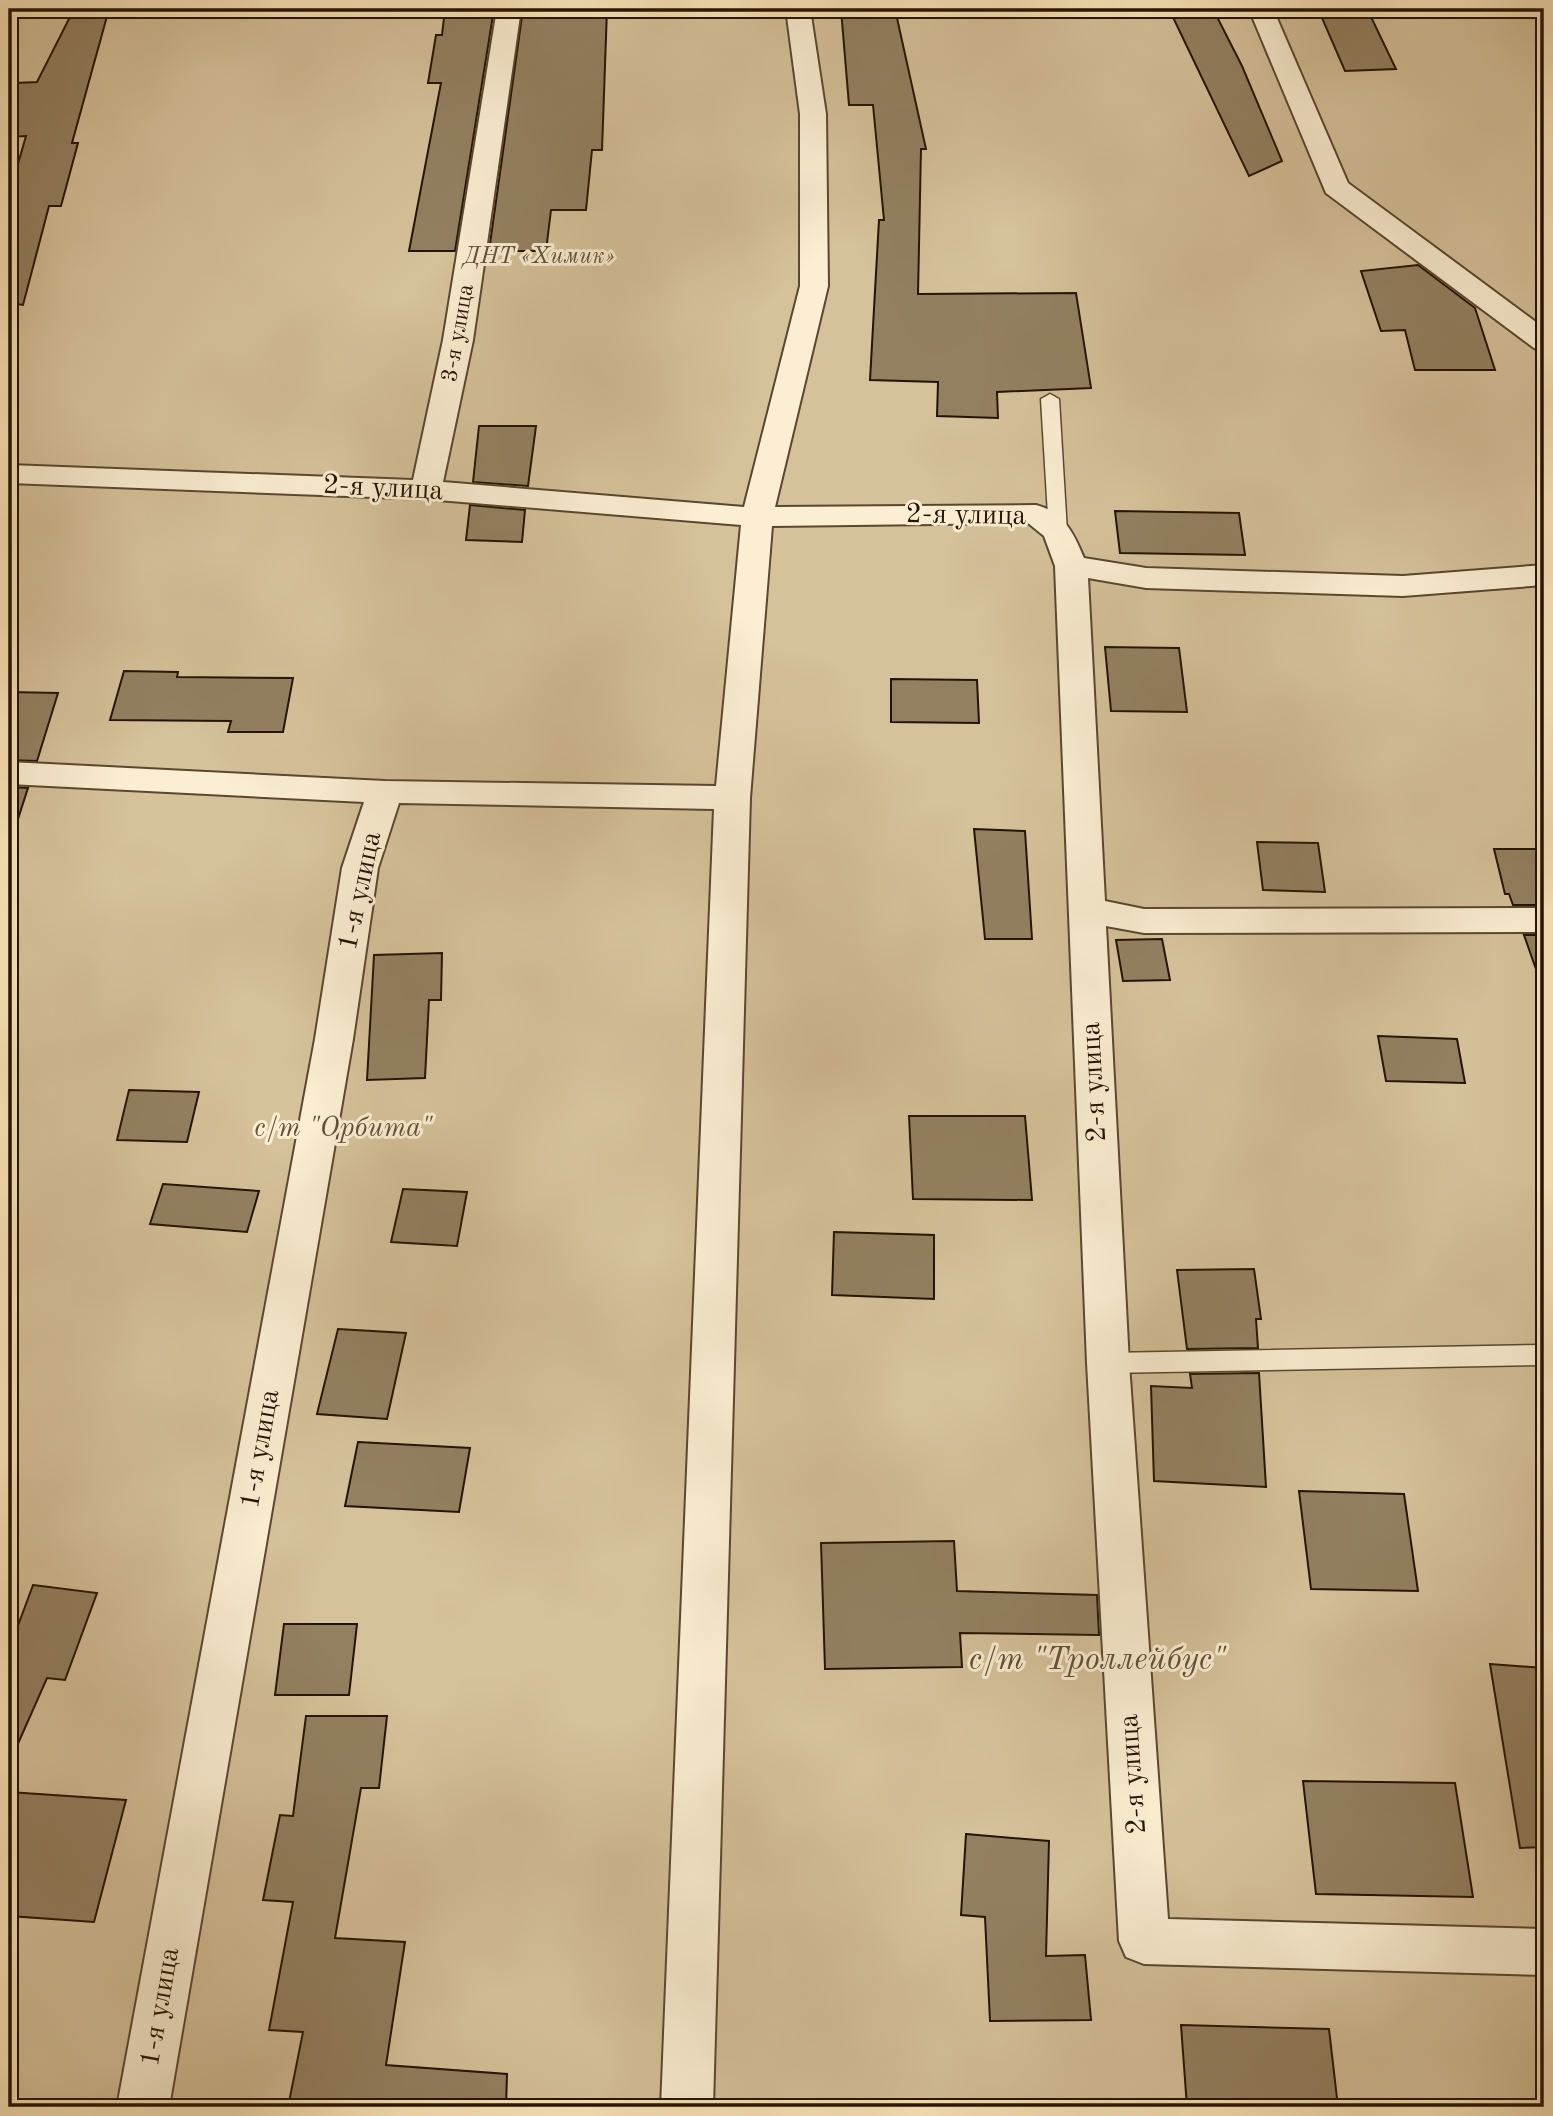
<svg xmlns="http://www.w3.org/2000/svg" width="1553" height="2116" viewBox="0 0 1553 2116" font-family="'Old Standard TT',serif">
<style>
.green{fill:#d5c19a;stroke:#7c6a4e;stroke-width:2}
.building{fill:#938061;stroke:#241301;stroke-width:2}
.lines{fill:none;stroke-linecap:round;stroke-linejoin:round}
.service-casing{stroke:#59482f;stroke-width:3}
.minor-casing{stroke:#59482f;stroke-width:4}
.service{fill:#fbeed2;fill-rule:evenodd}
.minor{fill:#fbeed2;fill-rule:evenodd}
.labels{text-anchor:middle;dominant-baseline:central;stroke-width:6;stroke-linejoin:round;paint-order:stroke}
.far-park-label{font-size:23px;font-style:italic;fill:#625037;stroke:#fbeed2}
.far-street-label{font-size:23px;fill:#241301;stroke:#fbeed2}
.street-label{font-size:28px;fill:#241301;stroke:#fbeed2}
.park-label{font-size:28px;font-style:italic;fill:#625037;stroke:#fbeed2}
.near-park-label{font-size:33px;font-style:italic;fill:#625037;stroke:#fbeed2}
</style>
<rect width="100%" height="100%" fill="#f9e5b9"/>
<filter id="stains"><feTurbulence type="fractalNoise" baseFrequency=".00286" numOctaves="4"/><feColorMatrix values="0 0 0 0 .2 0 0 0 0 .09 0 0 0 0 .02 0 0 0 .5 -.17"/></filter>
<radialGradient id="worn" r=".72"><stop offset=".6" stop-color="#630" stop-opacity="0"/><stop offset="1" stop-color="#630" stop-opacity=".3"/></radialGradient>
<rect class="green" x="9" y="9" width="1535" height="2098"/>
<g class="building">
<polygon points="74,9 109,9 72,143 78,143 61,206 49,206 23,305 9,303 9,195 26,136 9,137 9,107 16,83 37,82"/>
<polygon points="445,9 494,9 455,251 409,251 441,83 428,83 436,35 442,35"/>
<polygon points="523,9 607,9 602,150 592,150 586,210 551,210 546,251 489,251"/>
<polygon points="841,9 895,9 926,149 921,149 918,294 1076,293 1091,388 997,392 998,418 937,416 938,382 870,380 879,220 884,220 873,105 849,105"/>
<polygon points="1169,9 1213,9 1242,66 1282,161 1249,176"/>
<polygon points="1371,17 1396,69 1345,71 1322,18"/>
<polygon points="1418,265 1475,308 1495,370 1415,370 1405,330 1381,331 1361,271"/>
<polygon points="479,426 536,426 528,486 473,482"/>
<polygon points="470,505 525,510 522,542 466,540"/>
<polygon points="1115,511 1239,513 1245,555 1120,553"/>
<polygon points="1105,647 1179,648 1187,712 1111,711"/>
<polygon points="124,671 178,672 177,677 293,678 283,732 228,732 231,721 110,720"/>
<polygon points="891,679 977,680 979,723 891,722"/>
<polygon points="9,692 58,693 37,761 9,760"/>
<polygon points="9,787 28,788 18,819 9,818"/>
<polygon points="974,829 1025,831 1032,939 985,939"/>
<polygon points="1257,842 1318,843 1325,892 1263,890"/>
<polygon points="1494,849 1544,849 1544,905 1513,905 1509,894 1505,894"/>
<polygon points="1524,935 1544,935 1544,974 1538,975"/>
<polygon points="1162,939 1170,980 1123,981 1116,940"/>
<polygon points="442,953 441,1000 429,1000 425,1078 367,1080 374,955"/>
<polygon points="1378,1036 1457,1039 1465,1083 1386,1081"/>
<polygon points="129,1090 199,1092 187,1142 117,1140"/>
<polygon points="909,1116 1025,1116 1032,1200 913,1199"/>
<polygon points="163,1184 259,1191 247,1232 150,1224"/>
<polygon points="403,1189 467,1192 457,1246 391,1242"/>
<polygon points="834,1232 934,1235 934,1299 832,1295"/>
<polygon points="1254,1269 1261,1319 1256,1319 1258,1348 1187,1349 1177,1270"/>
<polygon points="338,1329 406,1333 387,1419 317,1414"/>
<polygon points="1259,1373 1266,1487 1154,1481 1151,1386 1192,1388 1190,1374"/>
<polygon points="358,1442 470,1448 459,1512 345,1506"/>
<polygon points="1299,1491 1404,1494 1418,1591 1311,1589"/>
<polygon points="954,1541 957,1591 1097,1595 1099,1635 960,1633 962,1667 825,1669 821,1543"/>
<polygon points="33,1585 97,1593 65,1680 47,1678 9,1764 9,1650"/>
<polygon points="284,1624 357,1624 349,1695 275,1695"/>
<polygon points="1490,1664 1544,1668 1544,1847 1520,1848"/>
<polygon points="306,1716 387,1716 379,1788 361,1788 335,1938 405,1942 386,2065 507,2074 506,2107 288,2107 303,2032 269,2030 293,1902 263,1900 280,1815 293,1816"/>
<polygon points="1303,1781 1455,1783 1473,1897 1316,1894"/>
<polygon points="9,1792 126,1800 94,1922 9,1916"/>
<polygon points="966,1834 1049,1841 1046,1956 1085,1955 1091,2020 990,2021 985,1917 961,1915"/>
<polygon points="1181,2025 1329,2029 1338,2107 1187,2107"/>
</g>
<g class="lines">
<g class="service-casing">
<g id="service">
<polygon points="1050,394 1059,399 1067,532 1058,538 1049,532 1041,399"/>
<polygon points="1544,1345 1544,1365 1108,1373 1099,1370 1095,1363 1099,1356 1108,1353"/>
</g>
</g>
<g class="minor-casing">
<g id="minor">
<path d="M497 9H521L473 340 443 482 744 507 800 286V114L786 9H810L826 114 828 286 775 507 1036 505C1064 512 1074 534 1084 558L1146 568 1403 576 1544 565V585L1403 596 1146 588 1088 578 1105 901 1144 909 1544 908V932L1144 933 1106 926 1129 1363 1168 1919 1544 1929V1975L1144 1964 1126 1957 1119 1941 1087 1363 1055 566 1044 536 1028 523 772 526 750 798 713 2107H661L714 809 399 803 378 868 353 1039 169 2107H117L315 1039 342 868 364 802 9 784V762L385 781 716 786 741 525 426 499 9 483V465L413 480 443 340Z"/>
<polygon points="1249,9 1273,9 1348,183 1544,328 1544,351 1534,348 1326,193"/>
</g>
</g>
<use href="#service" class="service"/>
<use href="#minor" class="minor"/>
</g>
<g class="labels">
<g class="far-park-label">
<text x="539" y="256">ДНТ «Химик»</text>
</g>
<g class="far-street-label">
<text transform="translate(458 333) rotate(-80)">3-я улица</text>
</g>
<g class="street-label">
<text transform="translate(383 489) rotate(3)">2-я улица</text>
<text transform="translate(966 516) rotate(1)">2-я улица</text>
<text transform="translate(361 891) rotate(-78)">1-я улица</text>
<text transform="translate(1095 1082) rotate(-93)">2-я улица</text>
<text transform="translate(261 1449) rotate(-80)">1-я улица</text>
<text transform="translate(1134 1774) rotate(-94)">2-я улица</text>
<text transform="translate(161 2007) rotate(-80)">1-я улица</text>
</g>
<g class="park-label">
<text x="343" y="1129">с/т "Орбита"</text>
</g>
<g class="near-park-label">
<text x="1097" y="1660">с/т "Троллейбус"</text>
</g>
</g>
<rect width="1553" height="2116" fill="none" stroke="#f9e5b9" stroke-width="35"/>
<rect x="10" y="10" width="1532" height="2095" fill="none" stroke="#241301" stroke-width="3.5"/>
<rect x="18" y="18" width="1518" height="2081" fill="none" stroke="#241301" stroke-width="2"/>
<rect width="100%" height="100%" filter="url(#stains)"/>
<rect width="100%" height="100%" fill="url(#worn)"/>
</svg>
